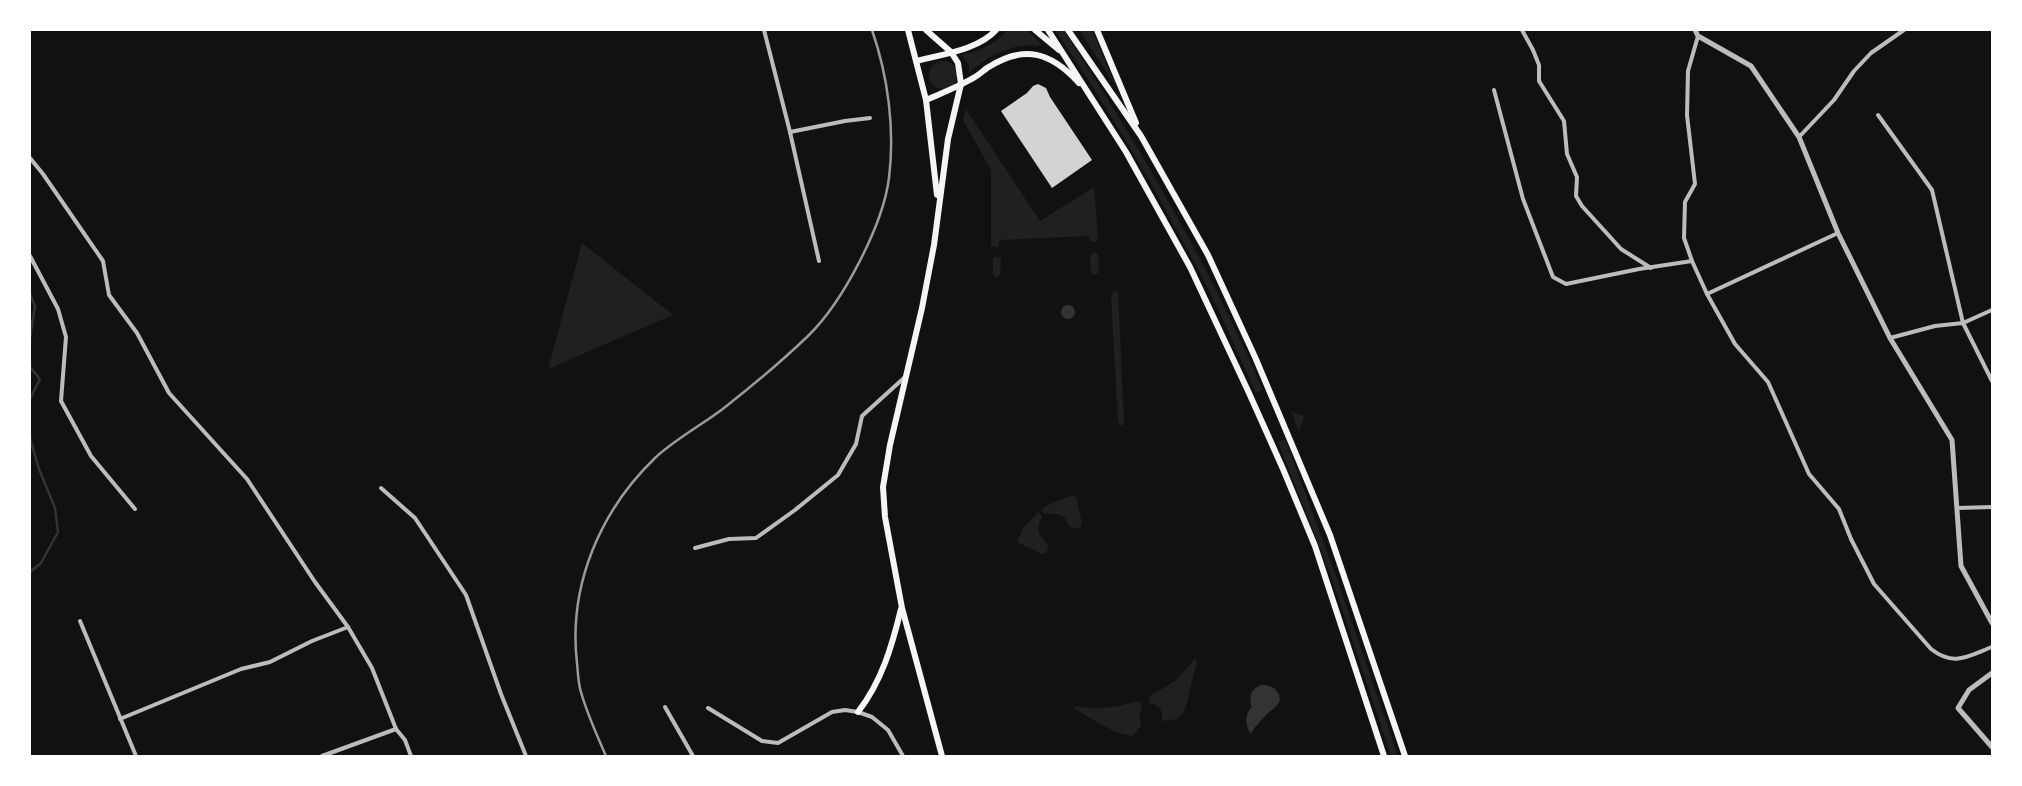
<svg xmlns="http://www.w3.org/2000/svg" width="2022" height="786" viewBox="0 0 2022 786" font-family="Helvetica,sans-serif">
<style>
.green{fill:#202020}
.water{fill:#333}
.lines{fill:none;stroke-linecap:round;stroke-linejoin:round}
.stream{stroke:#333;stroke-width:2.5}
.building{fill:#d3d3d3}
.minor{stroke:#bcbcbc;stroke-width:4}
.tertiary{stroke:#bcbcbc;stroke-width:5}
.primary{stroke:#f5f5f5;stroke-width:6}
.trunk{stroke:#f5f5f5;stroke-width:6}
.rail{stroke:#9a9a9a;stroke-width:2.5}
</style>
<rect width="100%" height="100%" fill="#111"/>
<g class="green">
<path d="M1008 30H1027L1043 46C1015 42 989 54 969 73V65L961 55C978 53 997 42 1008 30Z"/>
<path d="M1055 30H1063L1068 37C1141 149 1210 267 1263 390L1256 393C1240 358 1225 323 1208 289 1162 200 1112 113 1055 30Z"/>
<polygon points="1079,30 1092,30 1116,87"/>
<circle cx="943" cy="75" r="14"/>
<polygon points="966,109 1040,221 1094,187 1098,238 1096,242 1091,242 1088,236 1000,240 998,247 991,246 991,170 963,120"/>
<polygon points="582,243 673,315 548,369"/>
<polygon points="1095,252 1098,255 1099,272 1095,275 1091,272 1090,255"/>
<polygon points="996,256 1001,259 1000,275 996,278 993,275 993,258"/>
<polygon points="1114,291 1118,292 1124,424 1121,426 1118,422 1111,295"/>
<polygon points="1291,411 1304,416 1299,432"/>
<polygon points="1285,439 1334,570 1398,756 1391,756 1331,576 1278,442"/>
<path d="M1071 496 1076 497 1082 522 1081 526 1077 529 1069 526C1065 513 1056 513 1044 514L1042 509 1052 503Z"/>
<path d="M1038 512 1042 516C1035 533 1039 533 1049 546L1046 553 1042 554 1017 542 1023 528Z"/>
<path d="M1195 659 1197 661 1186 706 1182 714 1177 719 1162 721C1163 711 1160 704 1150 704L1149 697 1176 680Z"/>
<path d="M1135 702H1140L1142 707 1139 715 1141 726 1133 736 1115 732 1073 708 1075 706C1096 710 1115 708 1135 702Z"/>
</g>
<g class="water">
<circle cx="1068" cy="312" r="7"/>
<path d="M1261 685C1267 685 1272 686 1276 690 1287 704 1271 709 1265 716 1260 722 1254 727 1251 734 1245 725 1244 715 1252 707 1248 697 1251 689 1261 685Z"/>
</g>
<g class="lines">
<g class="stream">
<polyline points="30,294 35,306 30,338"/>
<polyline points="30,367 40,379 30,399"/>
<polyline points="30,438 39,469 55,508 58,532 41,563 30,572"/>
</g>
</g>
<polygon class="building" points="1038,84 1046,88 1050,97 1092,160 1052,188 1001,111 1027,93 1033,86"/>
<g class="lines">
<g class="minor">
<polyline points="764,30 790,132 819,261"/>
<polyline points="1522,30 1533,50 1539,65 1539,81 1564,121 1567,154 1577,177 1576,196 1582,206 1621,249 1651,268"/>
<path d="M1698 36 1688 71 1687 115 1695 184 1685 202 1684 238 1692 261 1707 294 1735 344 1768 382 1809 474 1839 509 1851 539 1874 584 1931 649C1954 667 1968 656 1992 647"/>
<polyline points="1494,90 1523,199 1553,277 1566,284 1639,269 1692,261"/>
<polyline points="1878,115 1932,190 1963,323 1992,381"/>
<polyline points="790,132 845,121 870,118"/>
<polyline points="1799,137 1834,100 1854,71 1871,53 1904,30"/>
<polyline points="30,158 43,174 103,261 109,295 137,333 169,393 247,479 315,582 348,627 372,668 396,729 405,740 411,756"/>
<polyline points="30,256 58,309 66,337 61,401 91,456 135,509"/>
<polyline points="1707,294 1838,233"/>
<polyline points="1890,338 1935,326 1963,323 1992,310"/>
<polyline points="381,488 415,518 466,595 501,694 526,756"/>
<polyline points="1957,508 1992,507"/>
<polyline points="695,548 729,539 756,538 795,510 838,475 856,444 862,416 905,377"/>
<polyline points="80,621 136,756"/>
<polyline points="665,707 693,756"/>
<polyline points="708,708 762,741 778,743 832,712 845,710 858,712 872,717 888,730 903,756"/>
<polyline points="120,719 241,669 270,662 312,641 348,627"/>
<polyline points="322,756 396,729"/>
</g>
<g class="tertiary">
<polyline points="1695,30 1698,36 1751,66 1799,137 1838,233 1890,338 1952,440 1961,566 1992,623"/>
<polyline points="1992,673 1969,690 1958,708 1992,747"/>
</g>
<g class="primary">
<polyline points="908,30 926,100 937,195"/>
<polyline points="926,30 951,52 958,63 961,84 948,139 934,245 922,308 890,445 883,487 885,517 902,608 942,756"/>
<path d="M858 712C882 681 892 646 901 609"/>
</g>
<g class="trunk">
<polyline points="1035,30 1059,50"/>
<polyline points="1048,30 1126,152 1190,267 1249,393 1283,469 1315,546 1384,756"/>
<polyline points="1068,30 1141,136 1208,255 1255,357 1330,535 1405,756"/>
<polyline points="1097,30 1136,123"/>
<path d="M917 61C943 54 978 50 996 30"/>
<path d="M926 100C942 93 960 86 975 77 980 74 983 71 987 68 1024 44 1051 52 1079 83"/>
</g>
<path class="rail" d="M606 756C597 735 587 714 581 692 578 683 578 672 577 663 568 586 600 511 655 458 675 439 702 425 724 408 752 386 783 360 808 336 843 302 883 225 889 178 895 129 888 76 872 30"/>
</g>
<rect width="2022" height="786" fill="none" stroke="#ffffff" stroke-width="62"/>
</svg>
